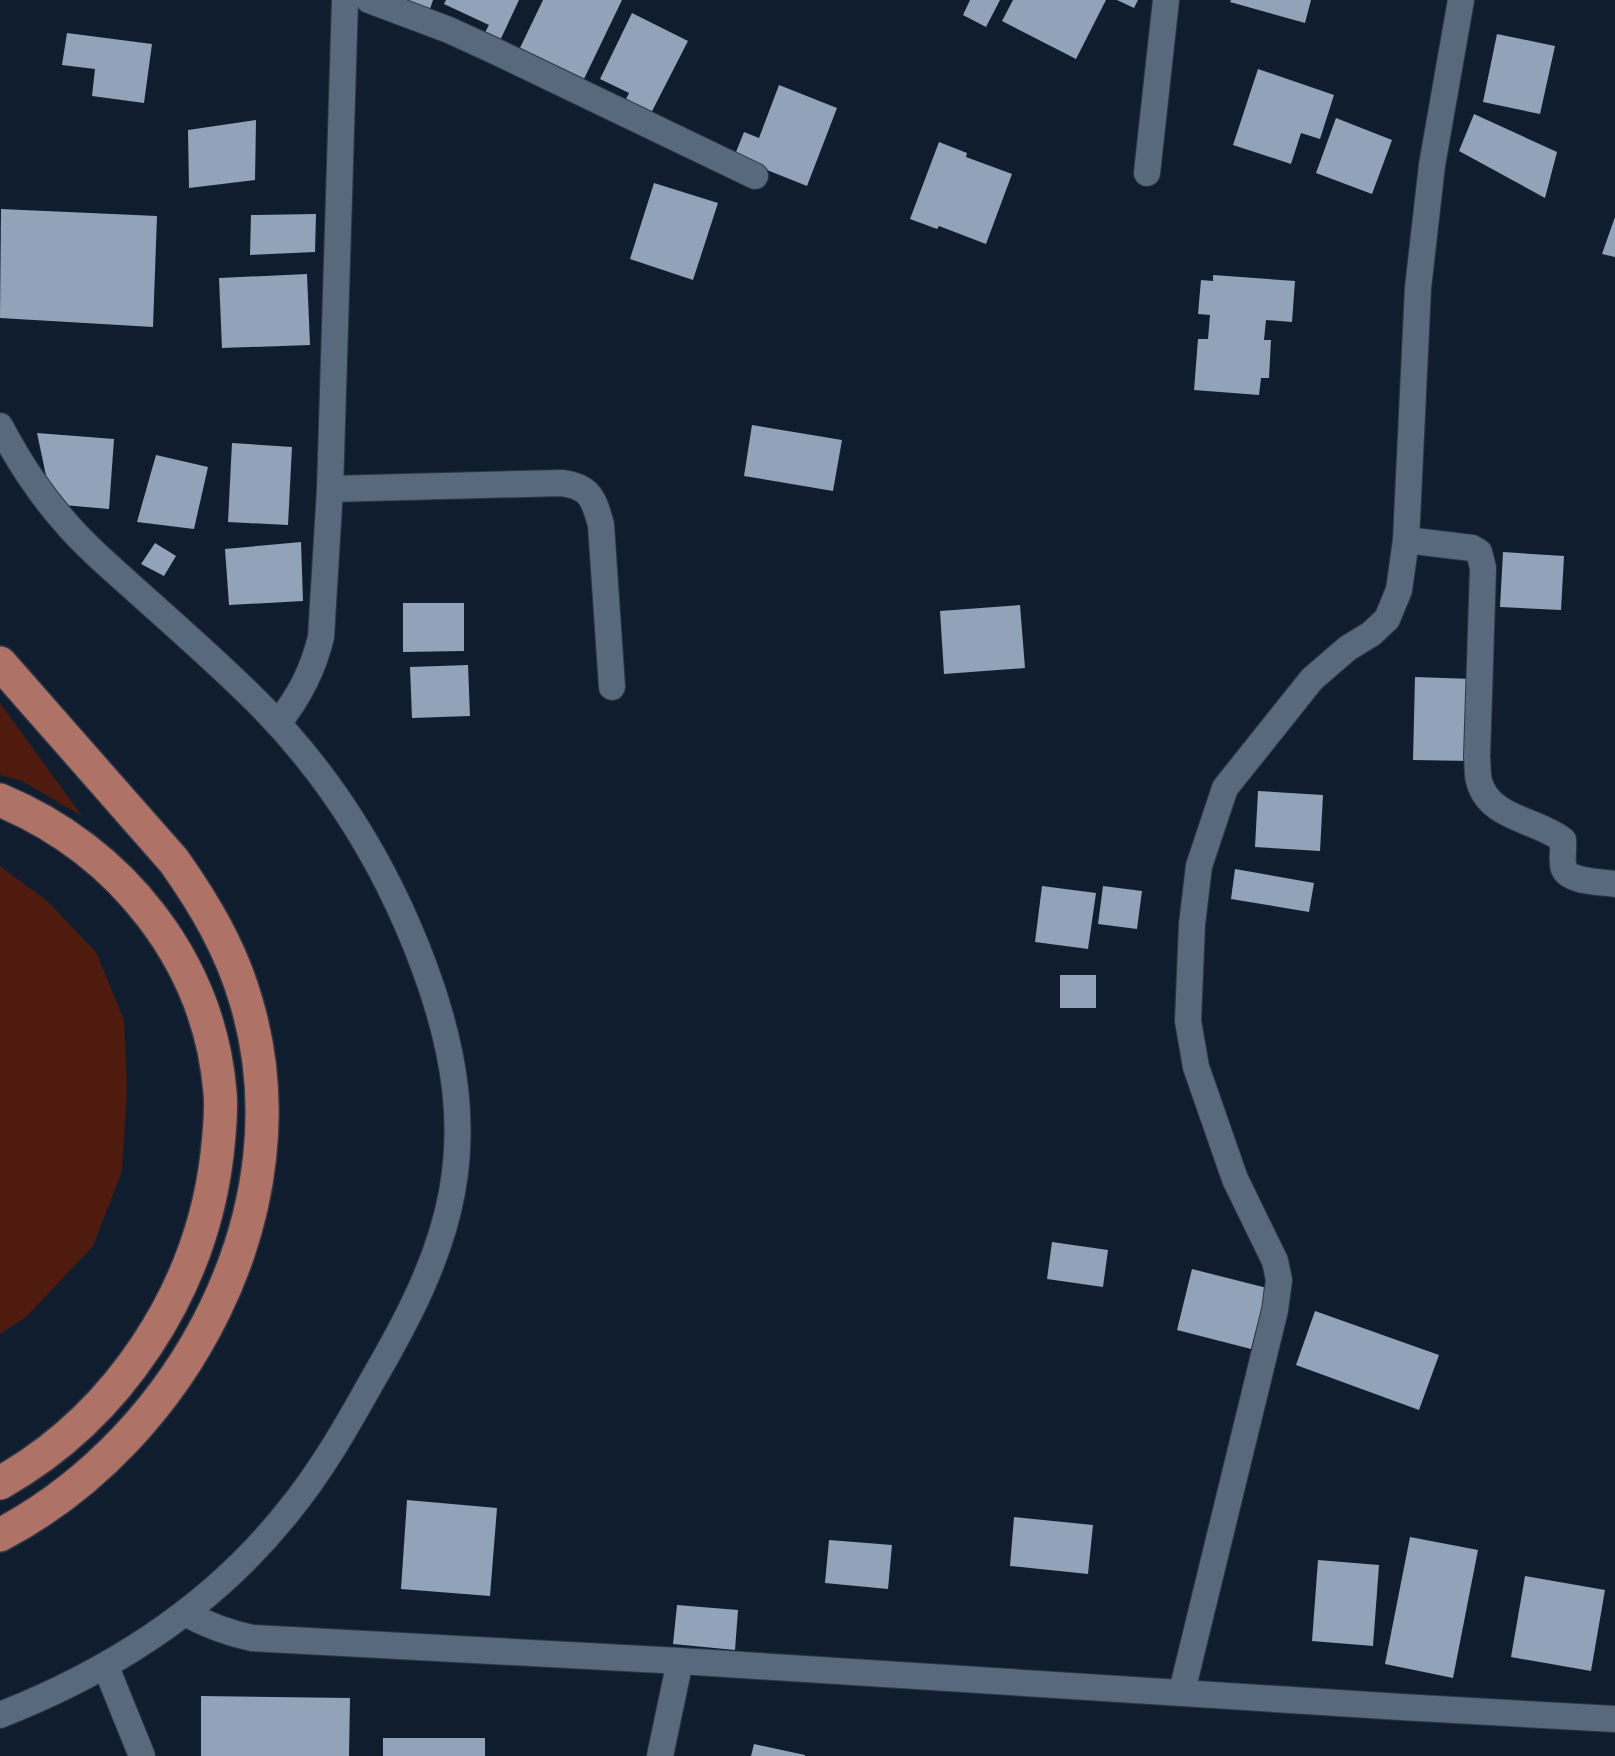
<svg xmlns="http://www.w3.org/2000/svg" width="1615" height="1756" viewBox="0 0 1615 1756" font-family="'IBM Plex Sans',sans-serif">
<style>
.green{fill:#4f1b0f}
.building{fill:#91a2b9}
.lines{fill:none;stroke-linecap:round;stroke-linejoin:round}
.minor-casing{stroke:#2f3645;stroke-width:28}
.trunk-casing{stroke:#2f3645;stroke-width:36}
.minor{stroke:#58687d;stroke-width:26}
.trunk{stroke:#ae7266;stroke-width:33}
</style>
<rect width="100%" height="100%" fill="#101d2e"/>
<g class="green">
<polygon points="0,703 82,816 22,781 0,775"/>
<polygon points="0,866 47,901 96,952 124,1020 127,1088 122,1171 93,1246 26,1317 0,1334"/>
</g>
<g class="building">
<polygon points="394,0 433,0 429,12"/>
<polygon points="446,0 519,0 498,45 482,38 489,25 444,4"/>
<polygon points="543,0 622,0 583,81 519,50"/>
<polygon points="970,0 1000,0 986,27 963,15"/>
<polygon points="1013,0 1106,0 1076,59 1002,21"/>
<polygon points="1117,0 1138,0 1134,8"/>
<polygon points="1231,0 1311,0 1305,23 1230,2"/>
<polygon points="632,13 688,41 648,119 622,107 629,93 600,79"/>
<polygon points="67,33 152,44 144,103 92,96 95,69 62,65"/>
<polygon points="1497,34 1555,46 1540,114 1483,102"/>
<polygon points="1258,69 1334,95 1320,139 1301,133 1291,164 1233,145"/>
<polygon points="779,85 837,108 807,186 734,157 744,132 759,138"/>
<polygon points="1474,114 1557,152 1545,198 1459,151"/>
<polygon points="1336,118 1392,140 1372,194 1316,173"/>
<polygon points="256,120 255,180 189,188 188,130"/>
<polygon points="939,142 967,153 966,157 1012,174 986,244 939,226 937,229 910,219"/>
<polygon points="654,183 718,203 693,280 630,259"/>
<polygon points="1,209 157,216 153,327 0,318"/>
<polygon points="316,214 315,252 250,255 251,215"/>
<polygon points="1615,217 1615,257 1602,254"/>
<polygon points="307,274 310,345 222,348 219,278"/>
<polygon points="1213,275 1295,281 1292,322 1266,320 1264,340 1271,340 1269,378 1261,378 1259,395 1194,390 1198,339 1208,339 1210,315 1198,314 1201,280 1213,281"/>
<polygon points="752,425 842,440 833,491 744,476"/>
<polygon points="37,433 114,439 109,509 52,504"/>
<polygon points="232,443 292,447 288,525 228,522"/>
<polygon points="156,455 208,467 194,529 137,522"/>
<polygon points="301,542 303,601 229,605 225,549"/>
<polygon points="155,543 176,556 164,576 141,564"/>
<polygon points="1503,552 1564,556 1561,610 1500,607"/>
<polygon points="403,603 464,603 464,651 403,652"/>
<polygon points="1020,605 1025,668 944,674 940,611"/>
<polygon points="468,665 470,716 412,718 410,667"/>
<polygon points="1415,677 1472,679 1471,761 1413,760"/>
<polygon points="1258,791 1323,795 1320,851 1255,847"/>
<polygon points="1235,869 1314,883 1309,912 1231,899"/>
<polygon points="1042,886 1096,893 1088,949 1035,942"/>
<polygon points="1103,886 1142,891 1137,929 1098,924"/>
<rect x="1060" y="975" width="36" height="33"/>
<polygon points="1052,1242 1108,1250 1103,1287 1047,1279"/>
<polygon points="1192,1269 1267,1288 1251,1349 1177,1330"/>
<polygon points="1315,1311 1439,1355 1419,1410 1296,1365"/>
<polygon points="407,1500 497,1508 490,1596 401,1589"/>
<polygon points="1014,1517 1093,1525 1088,1574 1010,1566"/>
<polygon points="1410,1537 1478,1550 1453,1678 1385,1664"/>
<polygon points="829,1540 892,1545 888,1589 825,1583"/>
<polygon points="1318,1560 1379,1565 1373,1646 1312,1641"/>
<polygon points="1525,1576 1605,1590 1591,1671 1511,1657"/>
<polygon points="677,1605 738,1610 735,1650 673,1644"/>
<polygon points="201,1696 350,1698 349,1756 201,1756"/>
<rect x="383" y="1738" width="102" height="18"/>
<polygon points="754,1744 805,1755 805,1756 751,1756"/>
</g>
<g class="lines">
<g class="minor-casing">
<g id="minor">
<polyline points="369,0 449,30 499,53 755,176"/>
<polyline points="1147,173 1166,0"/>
<path d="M0 426C18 460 39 493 65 522 84 545 108 565 130 585 169 620 208 654 246 691 332 773 394 876 432 989 454 1055 465 1122 452 1192 440 1259 406 1323 372 1381 347 1426 320 1473 287 1513 211 1608 112 1671 0 1715"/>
<path d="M330 489 561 483C590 486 594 499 601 525L612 687"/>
<path d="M1406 540 1472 548 1479 552 1483 568 1477 757C1478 765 1477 774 1479 781 1489 819 1536 819 1563 840 1564 849 1561 861 1564 869 1570 882 1602 882 1615 884"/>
<path d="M278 723C300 696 313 670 321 637L330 489 345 0"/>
<path d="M185 1613C207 1625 228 1633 252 1638L680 1661 1401 1707 1615 1719"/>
<polyline points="106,1667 142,1756"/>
<polyline points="1182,1691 1275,1310 1279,1280 1275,1261 1235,1179 1196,1067 1188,1021 1192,924 1199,866 1225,788 1312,679 1348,648 1371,634 1387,619 1399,590 1406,540 1418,288 1432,165 1461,0"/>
<polyline points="660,1756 680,1661"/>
</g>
</g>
<g class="trunk-casing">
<g id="trunk">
<path d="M0 663 174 861C205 905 231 949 246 1001 308 1207 184 1438 0 1535"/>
<path d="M0 800C120 850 209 960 220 1092 222 1113 219 1135 217 1155 201 1290 119 1416 0 1483"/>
</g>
</g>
<use href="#minor" class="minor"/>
<use href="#trunk" class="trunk"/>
</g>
</svg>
